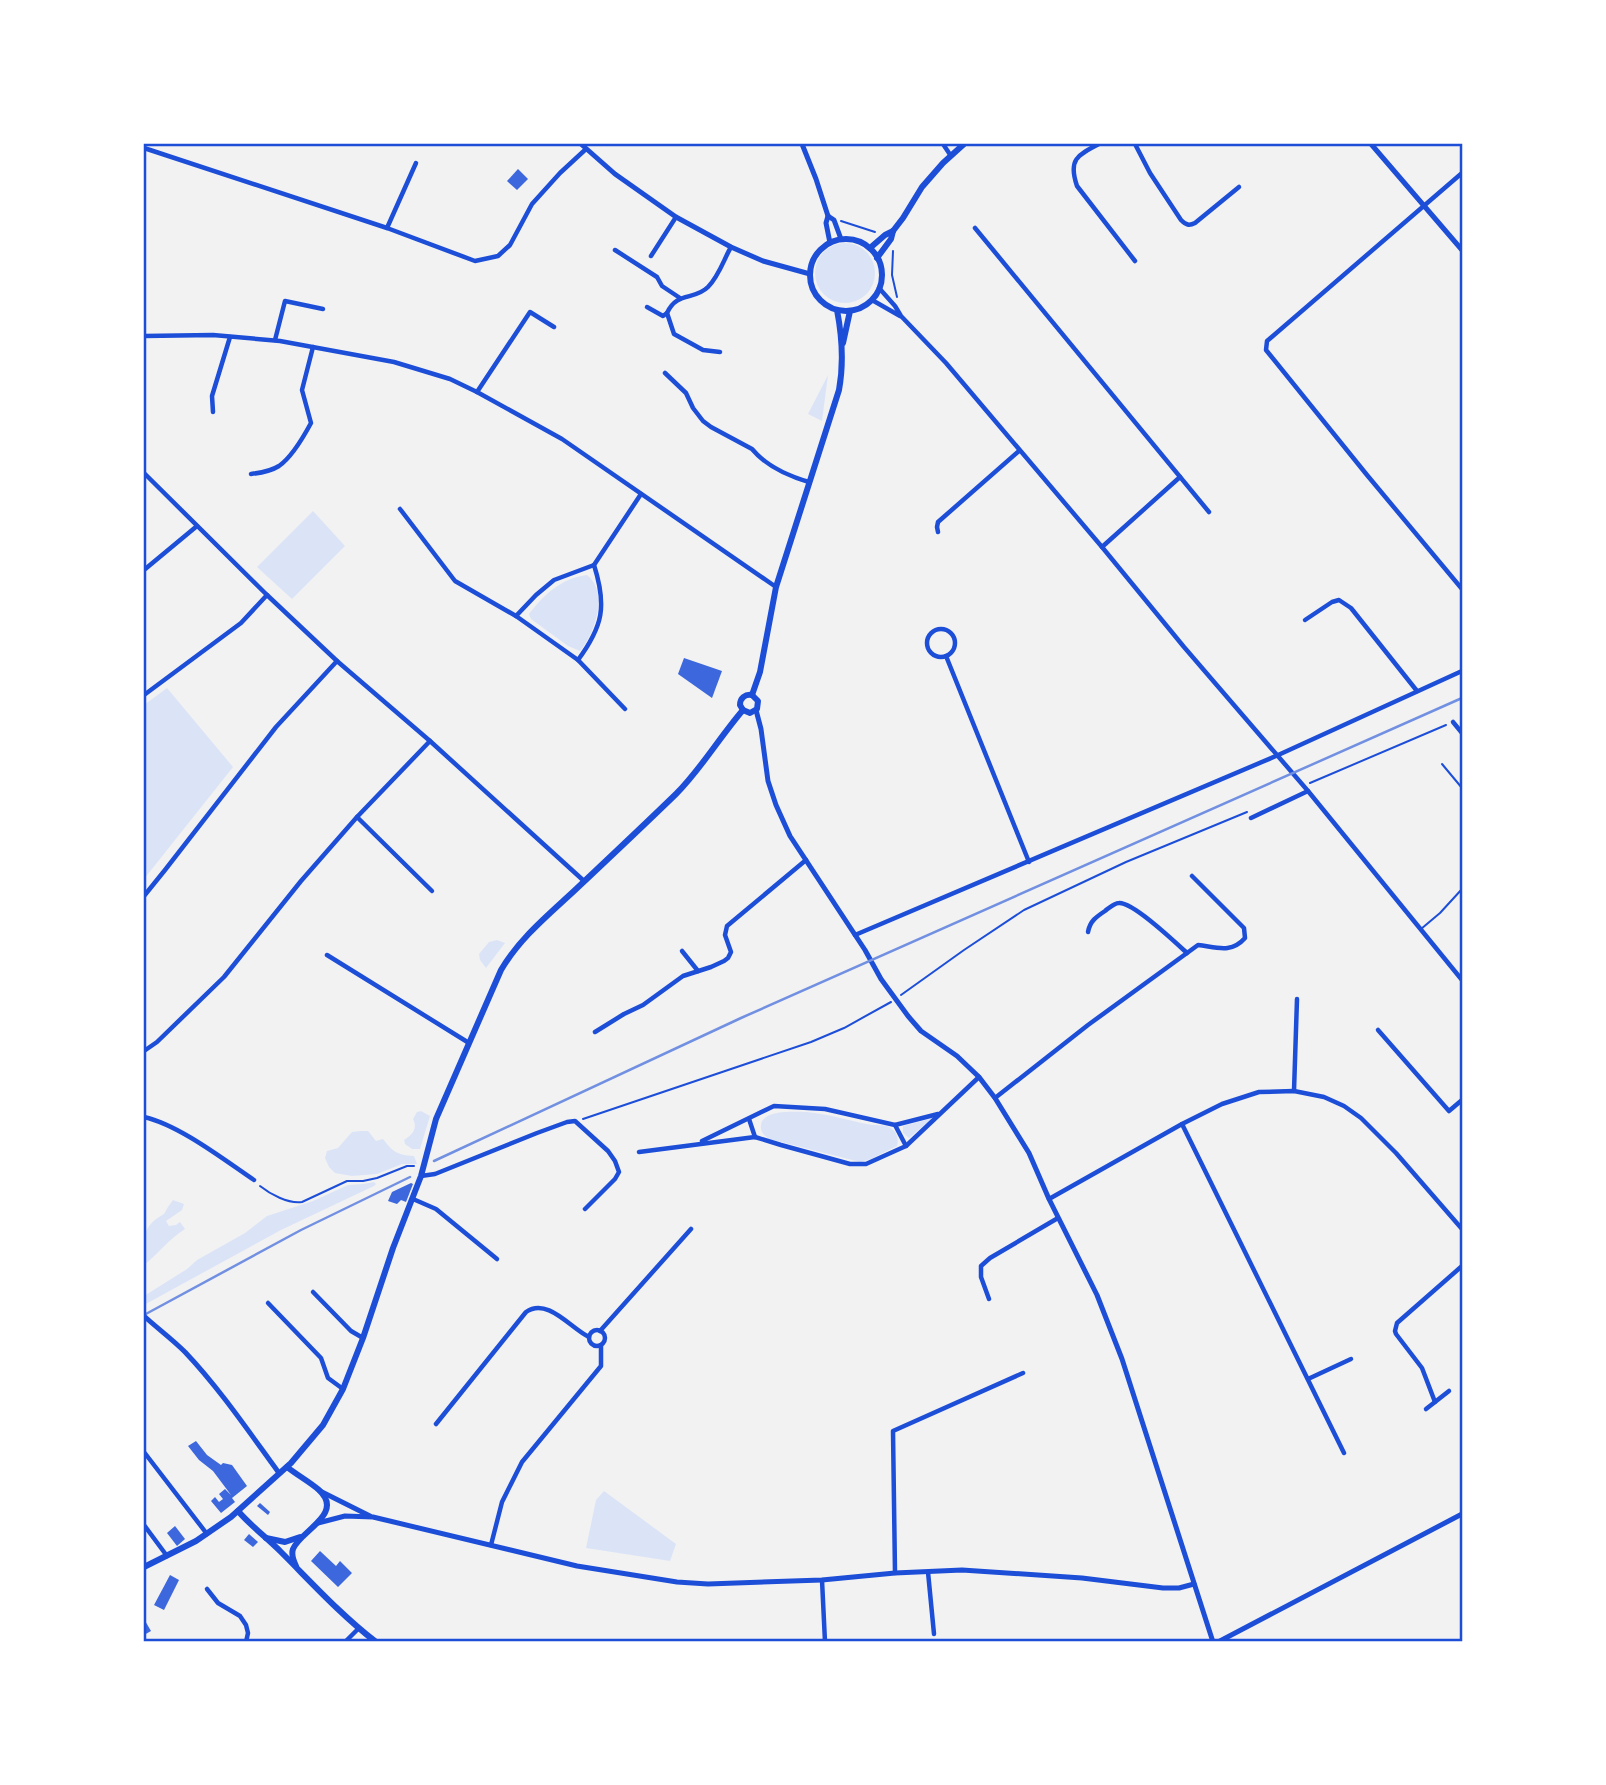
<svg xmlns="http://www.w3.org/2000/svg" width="1606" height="1785" viewBox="0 0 1606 1785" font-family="'Alegreya Sans',sans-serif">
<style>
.green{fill:#dbe4f7}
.building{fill:#3d67dc}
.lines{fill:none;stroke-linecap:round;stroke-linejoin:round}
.path{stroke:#1d4ed8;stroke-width:2}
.service{stroke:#1d4ed8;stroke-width:2}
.minor{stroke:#1d4ed8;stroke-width:4.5}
.tertiary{stroke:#1d4ed8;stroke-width:5}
.secondary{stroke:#1d4ed8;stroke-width:6}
.rail{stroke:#7290e2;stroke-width:2.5}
.neatline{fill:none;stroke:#1d4ed8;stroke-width:2.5}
</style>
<rect width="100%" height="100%" fill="#f2f2f2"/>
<g class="green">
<circle cx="845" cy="273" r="30"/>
<polygon points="828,375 822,421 808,414"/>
<polygon points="313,511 345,546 292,599 257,567"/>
<path d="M587 575C609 592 595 633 580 651L568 646 531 619 529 614C544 594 562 578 587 575Z"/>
<polygon points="167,688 233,767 144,879 144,705"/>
<polygon points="497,940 505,943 486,968 480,960 479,954 489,942"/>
<path d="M421 1111 430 1116 420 1149H412L405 1144 404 1140C412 1135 418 1129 413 1119L417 1112Z"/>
<path d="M807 1112C828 1114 847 1120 867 1124 874 1126 883 1124 889 1127 897 1131 899 1139 897 1146L871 1159 860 1162 769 1139C764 1135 760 1132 761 1125 763 1109 795 1112 807 1112Z"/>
<polygon points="933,1118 909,1138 903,1133 903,1126"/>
<path d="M360 1131H368L376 1141 383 1139C393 1152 397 1155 414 1156L417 1164H402L377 1174 352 1176 335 1173 329 1167 325 1158 327 1151 338 1148 352 1132Z"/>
<polygon points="374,1182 376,1184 374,1186 281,1230 144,1305 144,1296 187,1269 197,1260 245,1233 267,1216 313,1201 348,1185 363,1184"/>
<path d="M173 1200 184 1204 182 1210 166 1221 169 1226 176 1225 180 1222 185 1229C169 1239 159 1253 144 1265 143 1242 140 1227 164 1214L168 1207Z"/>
<polygon points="604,1491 676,1544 670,1561 586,1548 596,1500"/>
</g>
<g class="building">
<polygon points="518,169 528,179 517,190 507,181"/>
<polygon points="684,658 722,671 712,698 678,674"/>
<polygon points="411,1183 413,1184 406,1202 401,1200 397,1204 388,1201 392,1192"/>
<polygon points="196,1441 207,1455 221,1465 223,1463 232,1465 247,1486 232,1498 235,1502 221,1513 211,1501 215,1497 219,1502 223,1499 219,1494 225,1489 231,1495 213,1471 199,1460 188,1446"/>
<polygon points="260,1503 270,1512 268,1515 257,1506"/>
<polygon points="175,1526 185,1539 177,1546 167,1533"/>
<polygon points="249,1534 258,1542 253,1547 244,1540"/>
<polygon points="320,1551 336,1566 340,1561 352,1573 338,1587 311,1561"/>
<polygon points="170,1575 179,1580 164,1610 154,1605"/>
<polygon points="144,1619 151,1631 144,1635"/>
</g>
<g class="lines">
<g class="path">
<polyline points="841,221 875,232"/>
<polyline points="893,251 892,275 897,297"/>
<polyline points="1310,783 1446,725"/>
<polyline points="901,995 964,950 1024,910 1126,862 1247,812"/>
<polyline points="583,1119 811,1042 844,1028 891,1002"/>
<path d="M260 1186C270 1194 288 1204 302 1202L347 1181H363L377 1178 407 1166H414"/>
</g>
<g class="service">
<polyline points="1442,764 1462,788"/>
<polyline points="1421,929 1440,913 1462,889"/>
</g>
<g class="minor">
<polyline points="943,144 951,156"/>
<path d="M1099 144C1077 155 1068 160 1077 186L1135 261"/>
<path d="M1135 144 1150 173 1181 220C1186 225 1189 226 1195 223L1239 187"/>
<polyline points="144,148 387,228 475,261 498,256 510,245 532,204 560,173 586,149"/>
<polyline points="1462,173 1267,341 1266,350 1367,475 1462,589"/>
<polyline points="387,228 416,163"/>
<polyline points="975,228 1209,512"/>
<polyline points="615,250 657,277 662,286 680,298"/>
<polyline points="651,256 676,217"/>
<polyline points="879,288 895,306 901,316 946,363 1102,547 1184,647 1308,791 1462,980"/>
<polyline points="872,300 900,316"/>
<polyline points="647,307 663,316 667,313"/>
<polyline points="144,336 213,335 280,341 394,362 450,379 477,392 562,439 776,587"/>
<polyline points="275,340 285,301 323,309"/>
<path d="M720 352 703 350 674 334 667 313C677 291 694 301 708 287 719 276 724 259 731 247"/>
<path d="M665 373 686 393 693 408 703 421 711 427 752 449C767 467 788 476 809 482"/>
<polyline points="477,392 530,312 554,327"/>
<polyline points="213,412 212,396 230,337"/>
<polyline points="144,473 267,595 337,661 430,741 584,881"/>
<path d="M251 474C260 473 271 471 279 466 292 457 304 436 311 423L302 390 313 347"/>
<polyline points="400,509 455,581 516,616 578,660 625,709"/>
<polyline points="938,532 937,527 938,522 1019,451"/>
<polyline points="1102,547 1180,477"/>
<polyline points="144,570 197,526"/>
<polyline points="516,616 536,595 554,580 594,565"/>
<polyline points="1305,620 1332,602 1339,600 1351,608 1417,691"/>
<circle cx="941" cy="643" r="14"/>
<polyline points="946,656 1029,862"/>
<path d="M578 660C603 626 607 606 594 565L641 494"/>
<polyline points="144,695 241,623 267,595"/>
<polyline points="1453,722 1462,733"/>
<polyline points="357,817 432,891"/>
<polyline points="1251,818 1308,791"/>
<polyline points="144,896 165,870 276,727 337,661"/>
<path d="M1088 932C1090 921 1096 917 1105 911 1109 908 1114 903 1119 903 1133 902 1175 942 1187 953"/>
<polyline points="855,935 1276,756 1462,671"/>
<polyline points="682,951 698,971"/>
<polyline points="327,955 469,1043"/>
<polyline points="1378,1030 1449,1111 1462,1100"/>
<polyline points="595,1032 624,1014 643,1005 683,976 711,967 724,961 728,958 731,952 725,935 727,926 806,860"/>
<polyline points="144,1051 157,1042 224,977 301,881 357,817 430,741"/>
<polyline points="1294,1091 1297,999"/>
<path d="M995 1098 1088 1025 1198 945C1216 947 1231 954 1245 938L1244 928 1192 876"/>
<path d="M144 1117C179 1125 223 1159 254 1180"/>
<polyline points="749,1119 755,1137"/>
<polyline points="1182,1124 1344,1453"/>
<polyline points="895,1125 906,1146"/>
<polyline points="702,1141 774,1106 825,1109 895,1125 938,1114"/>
<polyline points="639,1152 755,1137 781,1145 850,1164 866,1164 906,1146 979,1077"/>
<polyline points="421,1176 435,1174 537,1133 567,1122 575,1121 608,1151 615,1161 619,1172 615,1179 585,1209"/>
<polyline points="413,1199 436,1209 497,1259"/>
<polyline points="1049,1199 1182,1124 1222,1104 1259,1092 1294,1091 1324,1097 1344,1106 1361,1118 1396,1153 1462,1229"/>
<polyline points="313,1292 351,1331 363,1338"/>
<polyline points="989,1299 981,1277 981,1266 990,1258 1058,1218"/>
<polyline points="268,1303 321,1358 328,1378 343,1389"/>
<circle cx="597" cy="1338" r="8"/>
<polyline points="600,1331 691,1229"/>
<polyline points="1308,1379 1351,1359"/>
<polyline points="1435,1402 1422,1368 1396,1334 1395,1331 1397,1323 1462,1266"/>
<polyline points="1426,1409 1449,1391"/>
<path d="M436 1424 526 1312C548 1297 571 1329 589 1337"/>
<polyline points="144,1452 207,1534"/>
<polyline points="144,1525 167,1556"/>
<polyline points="491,1545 502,1502 522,1462 601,1366 601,1345"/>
<polyline points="928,1572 934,1634"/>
<polyline points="895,1573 893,1431 1023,1373"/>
<polyline points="822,1580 825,1642"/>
<polyline points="207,1589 218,1603 240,1616 246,1625 248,1633 246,1642"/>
<polyline points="345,1642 359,1628"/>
</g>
<g class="tertiary">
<polyline points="581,144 615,174 676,217 731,247 763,261 810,274"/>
<polyline points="802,144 816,179 828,216 834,220 841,239"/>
<polyline points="1371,144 1462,250"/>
<polyline points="828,216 826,223 830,243"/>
<polyline points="756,710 761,729 768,781 776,805 790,836 865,950 881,979 908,1016 921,1031 957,1056 979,1077 995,1098 1029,1153 1049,1199 1097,1295 1122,1359 1213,1642"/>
<path d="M144 1316C157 1328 172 1339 185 1352 220 1389 249 1432 279 1473"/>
<polyline points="320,1491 370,1516"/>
<polyline points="318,1523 345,1516 373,1517 577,1566 677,1582 708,1584 822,1580 895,1573 962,1570 1082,1578 1163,1588 1179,1588 1194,1584"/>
<polyline points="1218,1642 1462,1514"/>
</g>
<g class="secondary">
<circle cx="846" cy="275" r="36"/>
<polyline points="870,248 885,235 893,231"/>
<polyline points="877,258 891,239 893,231 903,218 922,187 943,163 964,144"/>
<polyline points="843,343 850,311"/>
<path d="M752 695 760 672 776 587 839 390C844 363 842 336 837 310"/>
<polyline points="743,710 750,713 757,709 758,701 752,695"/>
<path d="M743 710 740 705C740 698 745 694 752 695"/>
<path d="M287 1467C297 1475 310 1482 319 1490 345 1514 300 1531 293 1549 291 1555 293 1560 296 1566"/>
<path d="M238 1511C251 1526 267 1538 281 1552 312 1583 341 1615 376 1642"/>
<polyline points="266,1538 285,1542 300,1537"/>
<path d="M144 1567 196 1541 231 1517 291 1463 323 1425 343 1389 363 1338 393 1248 421 1176 436 1119 501 970C520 938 547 916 574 891 608 859 642 827 676 794 701 769 719 738 743 710"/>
</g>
<g class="rail">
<polyline points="434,1161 741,1018 1462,698"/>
<polyline points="144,1315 301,1230 410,1177"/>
</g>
</g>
<rect width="1606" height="1785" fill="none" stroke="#ffffff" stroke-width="290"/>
<rect x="145" y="145" width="1316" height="1495" class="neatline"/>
</svg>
